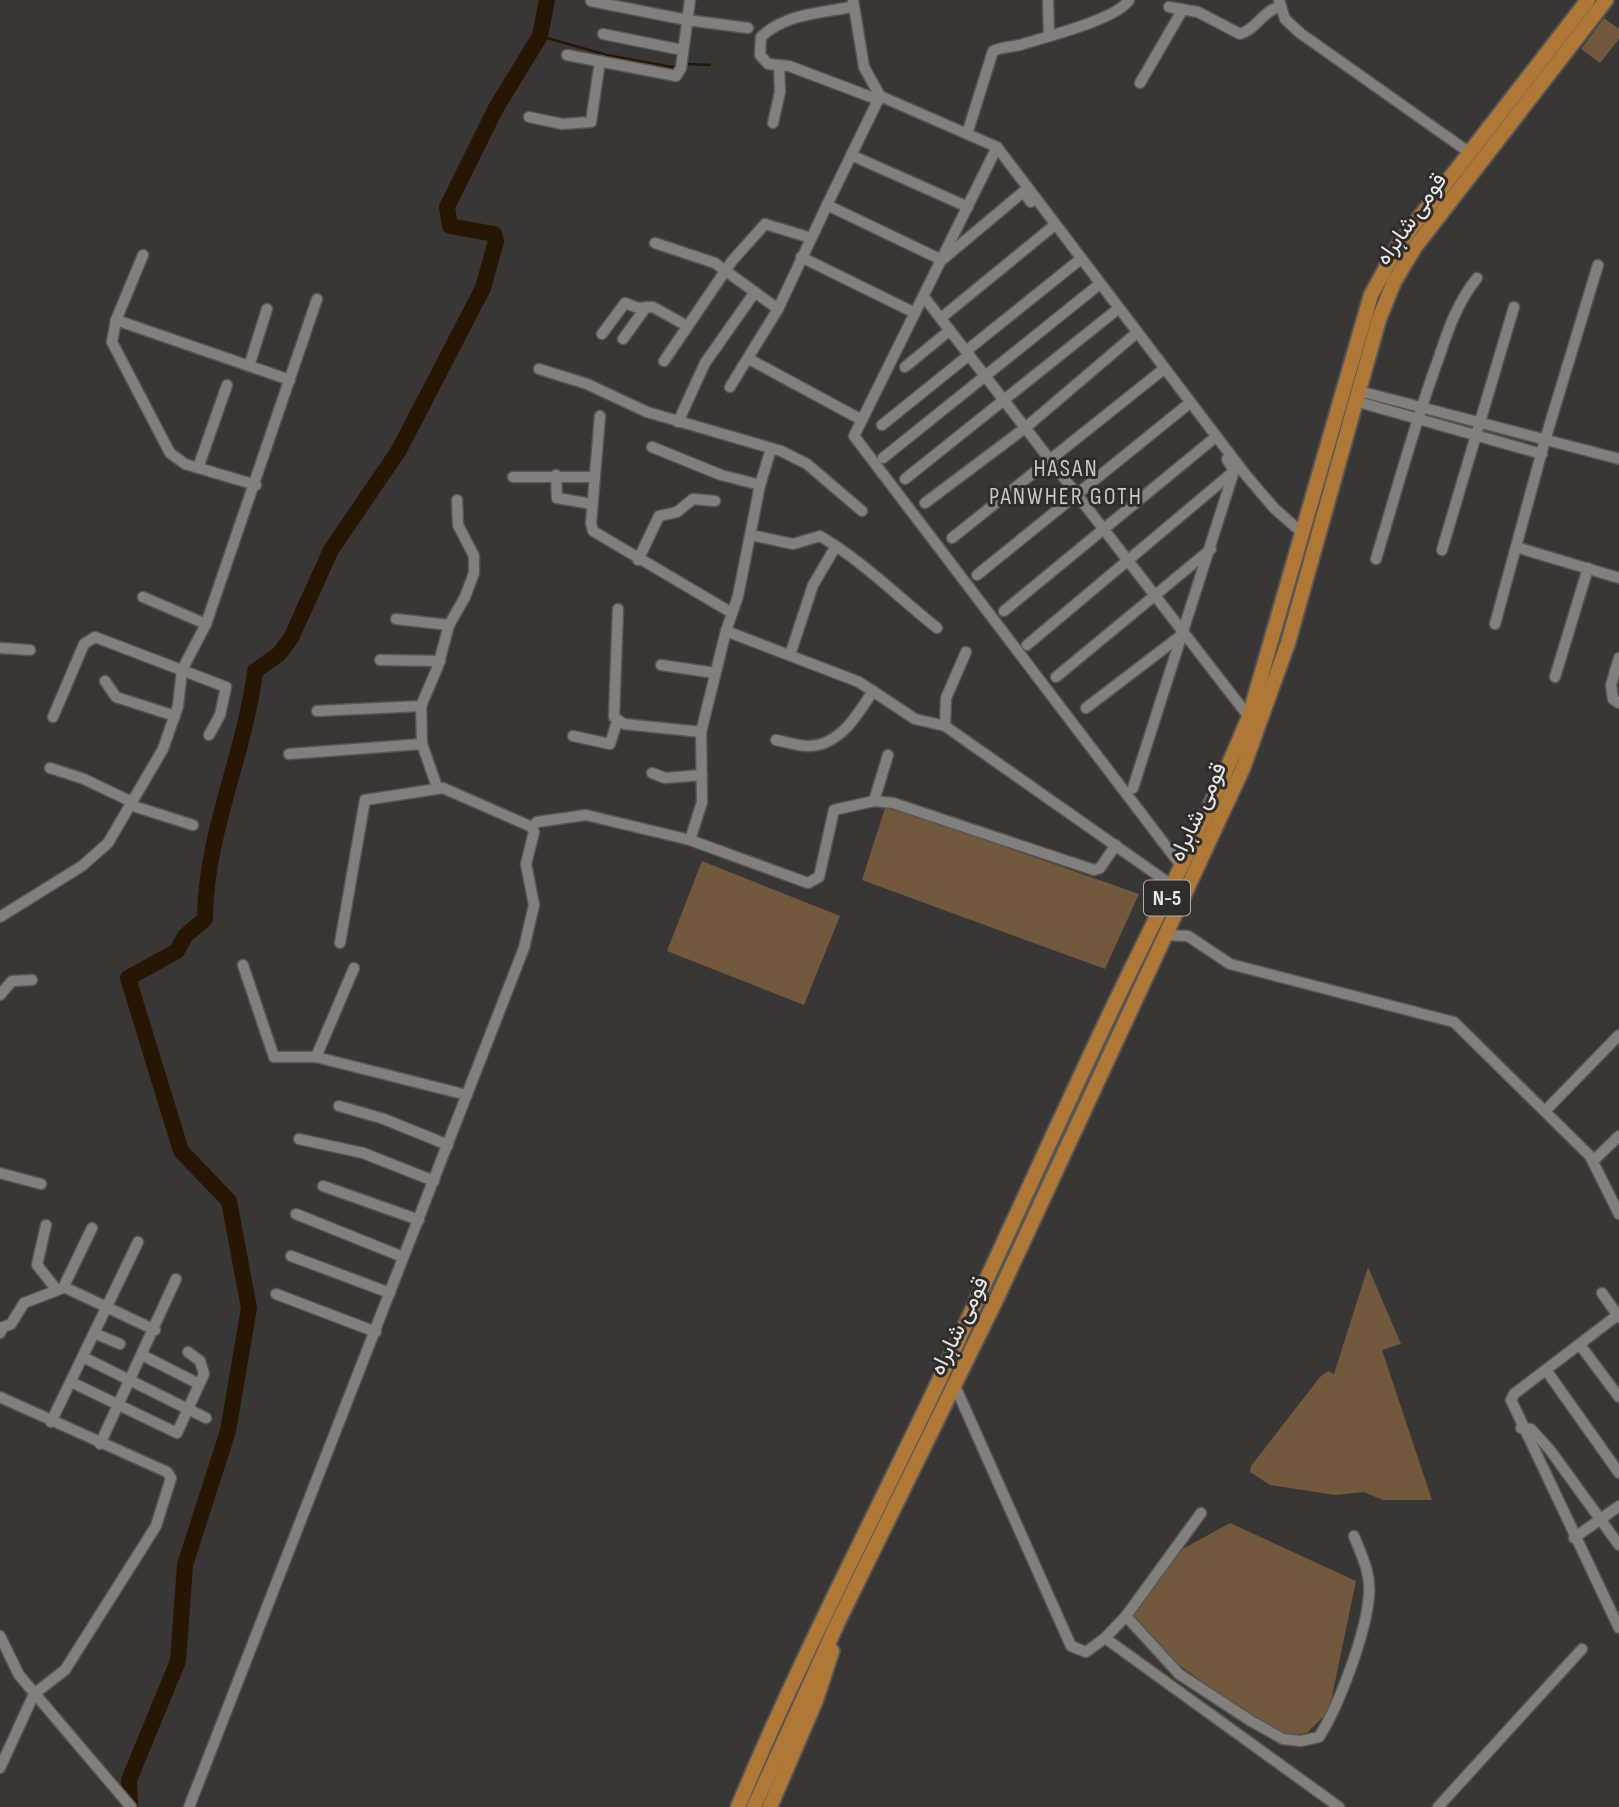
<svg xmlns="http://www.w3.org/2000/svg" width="1619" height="1807" viewBox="0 0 1619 1807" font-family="'Sofia Sans Condensed',Vazirmatn,sans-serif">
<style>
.green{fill:#72583d}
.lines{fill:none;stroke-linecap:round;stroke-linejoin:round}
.stream{stroke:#261603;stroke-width:2.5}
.river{stroke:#261603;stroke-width:16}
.minor-casing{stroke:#585654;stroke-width:13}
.highway-casing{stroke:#585654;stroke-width:18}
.minor{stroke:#82807d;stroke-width:10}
.highway{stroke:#b07836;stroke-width:14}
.labels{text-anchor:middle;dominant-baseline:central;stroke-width:6;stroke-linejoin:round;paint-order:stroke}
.shield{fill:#2f2d2b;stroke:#b0aead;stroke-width:2}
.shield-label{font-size:21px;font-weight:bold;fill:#e8e6e5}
.street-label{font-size:23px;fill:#e8e6e5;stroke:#2f2d2b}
.neighbourhood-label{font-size:24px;letter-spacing:2px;fill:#c8c5c3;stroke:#2f2d2b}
</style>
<rect width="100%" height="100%" fill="#393735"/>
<g class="green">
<polygon points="1604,18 1619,29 1619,39 1600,63 1581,49"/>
<polygon points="886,805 1139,894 1105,969 862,880"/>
<polygon points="702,861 840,916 804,1005 667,951"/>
<polygon points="1368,1267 1401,1344 1382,1350 1432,1500 1383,1500 1364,1492 1335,1495 1270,1485 1250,1472 1251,1466 1320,1377 1328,1371 1334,1374"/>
<polygon points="1230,1523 1356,1581 1329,1711 1307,1733 1287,1736 1252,1718 1182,1667 1124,1619 1168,1557"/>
</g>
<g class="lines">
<g class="stream">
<polyline points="540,36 607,55 672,67 679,65"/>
<polyline points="685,64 710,65"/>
</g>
<path class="river" d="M130 1807 129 1780 178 1661 185 1565 228 1431 249 1308 229 1201 181 1151 128 978 177 951 185 936 205 919C205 835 245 754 255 671L279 654 291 638 331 550 399 450 483 288 496 241 494 234 450 226 447 207 496 108 540 36 547 0"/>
<g class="minor-casing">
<g id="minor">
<polyline points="853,0 864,67 880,96 997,147"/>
<polyline points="1048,0 1049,34"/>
<polyline points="1279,0 1285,19 1300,33 1470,153"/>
<polyline points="591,1 687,20 748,28"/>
<path d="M852 7C820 13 785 14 761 37L760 55 768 64 789 66 879 100"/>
<path d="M1169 7 1198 12 1240 34C1257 29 1261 12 1281 6"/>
<polyline points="603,34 682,50"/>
<polyline points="567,55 676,76 681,68 690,0"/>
<polyline points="1140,83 1183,9"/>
<polyline points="880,96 827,205 942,260 1023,192 1031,202"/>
<polyline points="529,117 562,124 591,122 600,61"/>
<polyline points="773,123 780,92 779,65"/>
<path d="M967 134 993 51C1002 47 1011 47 1020 45 1044 37 1116 20 1129 0"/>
<polyline points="851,155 968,207"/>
<polyline points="655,243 715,263 778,309"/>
<polyline points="143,255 116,320 112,342 170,453 185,464 256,485"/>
<polyline points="801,257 915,313"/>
<polyline points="924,297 1249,717"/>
<polyline points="941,318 1051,228"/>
<polyline points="116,320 290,380"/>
<polyline points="602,334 625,303 638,308 653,307 687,326"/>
<polyline points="623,339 646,307"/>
<polyline points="966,351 1077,262"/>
<polyline points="749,359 860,419"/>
<polyline points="664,361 732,261 765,224 811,238"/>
<polyline points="249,366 267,309"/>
<polyline points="905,367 950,330"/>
<polyline points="539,369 587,384 647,412 781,451 807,464 862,511"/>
<polyline points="730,387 778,309 827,205"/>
<polyline points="1359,391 1619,459"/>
<polyline points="1355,401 1542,454"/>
<polyline points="600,416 591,523 593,531 732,613"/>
<polyline points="678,422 705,363 755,292"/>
<polyline points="882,425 969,355"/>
<polyline points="652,447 721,475 760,485"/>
<polyline points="883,458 1096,287"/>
<polyline points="198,468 227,385"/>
<polyline points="556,475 557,498 592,504"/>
<polyline points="513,477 595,477"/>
<polyline points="905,479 1114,312"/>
<polyline points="925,503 1025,428 1133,336"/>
<path d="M751 535 793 544 820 536C864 562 898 597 937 628"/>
<polyline points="952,538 1160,372"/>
<polyline points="1516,547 1619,578"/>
<polyline points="1442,550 1514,307"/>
<path d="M1376 559C1396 493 1414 425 1438 360 1448 330 1457 303 1477 278"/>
<polyline points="638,560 659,516 677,512 693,499 715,501"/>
<polyline points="977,575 1186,406"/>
<polyline points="143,597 206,624"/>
<polyline points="618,609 614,717 624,724 701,732"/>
<polyline points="1004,611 1212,440"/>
<polyline points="396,619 449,625"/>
<polyline points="1495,624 1545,440 1598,265"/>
<polyline points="726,631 859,682 915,719 945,726 1173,886"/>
<polyline points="1027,645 1233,472"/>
<polyline points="0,648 30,650"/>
<polyline points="790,655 813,585 836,546"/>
<polyline points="1619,658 1611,685 1613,699 1619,703"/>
<polyline points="380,660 440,661"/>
<polyline points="661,665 715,673"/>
<polyline points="1056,677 1211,549"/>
<polyline points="1555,677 1588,568"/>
<polyline points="105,681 116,697 175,716"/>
<polyline points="1086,708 1183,634"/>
<polyline points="317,711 421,706"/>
<polyline points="53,717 84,644 95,637 226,687 220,715 209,735"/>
<polyline points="945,726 946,698 966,652"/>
<polyline points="573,736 610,744 617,722"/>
<path d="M776 740C786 742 798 746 808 746 840 746 858 714 873 691"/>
<polyline points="289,754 422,744"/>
<polyline points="50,768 84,779 132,802"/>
<polyline points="652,773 665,778 702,775"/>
<polyline points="437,787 422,744 421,706 438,666 449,625 465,597 474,573 474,556 458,525 457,500"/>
<polyline points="1133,788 1234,471 1227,459"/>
<polyline points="874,801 888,755"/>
<polyline points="130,805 193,825"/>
<polyline points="690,840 702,802 701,732 726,631 738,596 760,485 771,449"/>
<polyline points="1182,867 854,436 997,147 1245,474 1274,508 1301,532"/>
<polyline points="0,917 82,866 108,843 163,749 178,706 182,670 206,624 317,299"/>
<polyline points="1164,935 1188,936 1230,964 1454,1022 1590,1156 1619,1214"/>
<polyline points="340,943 365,800 443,788 532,827"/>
<polyline points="243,965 274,1057 316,1057 467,1095"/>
<polyline points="0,995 12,981 32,980"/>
<polyline points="316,1057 354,968"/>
<polyline points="339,1106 384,1119 448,1145"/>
<polyline points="1545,1111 1619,1035"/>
<polyline points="299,1139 363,1153 434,1181"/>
<polyline points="1593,1161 1619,1136"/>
<polyline points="0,1173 41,1184"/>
<polyline points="323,1186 419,1220"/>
<polyline points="296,1214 403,1257"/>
<polyline points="46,1225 37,1265 57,1290"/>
<polyline points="291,1256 390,1293"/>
<polyline points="64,1287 155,1330"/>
<polyline points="1602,1293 1619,1317"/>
<polyline points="276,1294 376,1332"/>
<polyline points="1619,1314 1514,1394 1511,1400 1619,1628"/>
<polyline points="0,1333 3,1327 11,1324 24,1303 63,1288 92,1228"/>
<polyline points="94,1333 120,1344"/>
<polyline points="1580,1345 1619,1397"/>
<polyline points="142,1355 199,1384"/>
<polyline points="83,1357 206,1418"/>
<polyline points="1546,1370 1619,1473"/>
<polyline points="71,1382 177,1433 204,1374 200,1361 188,1352"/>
<polyline points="955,1386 1071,1646 1086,1652 1105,1638 1126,1616 1201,1513"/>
<polyline points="0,1397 167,1472 171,1478 156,1526 65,1670 34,1694 0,1768"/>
<polyline points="51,1422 138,1242"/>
<polyline points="1521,1428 1531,1429 1550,1450 1619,1545"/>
<polyline points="100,1444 176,1279"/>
<polyline points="1574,1538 1619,1506"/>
<path d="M1126 1616 1179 1674 1251 1721 1283 1739 1301 1741 1319 1737C1339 1706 1367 1631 1369 1594 1371 1573 1361 1554 1354 1536"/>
<polyline points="0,1636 19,1675 131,1807"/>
<polyline points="1105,1638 1339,1807"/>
<polyline points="189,1807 524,948 534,905 526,864 534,832 532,827 537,822 586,815 690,840 808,883 819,877 834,810 874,801 893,803 1094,870 1100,868 1116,845"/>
<polyline points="1438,1807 1582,1649"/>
</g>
</g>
<g class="highway-casing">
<g id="highway">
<path d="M738 1807C797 1665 868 1530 934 1391 995 1264 1052 1135 1113 1007 1159 911 1208 816 1249 717L1371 295 1399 244 1588 0"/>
<polyline points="754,1807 838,1622 996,1300 1243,768 1288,643 1379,319 1394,282 1415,247 1606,0"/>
<polyline points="770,1807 816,1700 832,1651"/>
</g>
</g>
<use href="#minor" class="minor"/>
<use href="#highway" class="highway"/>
</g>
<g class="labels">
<rect class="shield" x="1144" y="880.5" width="46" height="35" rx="5"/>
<g class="shield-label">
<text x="1167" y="898">N-5</text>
</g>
<g class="street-label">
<text transform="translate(1411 219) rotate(-55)">قومی شاہراہ</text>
<text transform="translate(1198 812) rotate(-65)">قومی شاہراہ</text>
<text transform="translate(959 1326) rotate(-64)">قومی شاہراہ</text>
</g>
<g class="neighbourhood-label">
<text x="1066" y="468">HASAN<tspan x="1066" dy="28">PANWHER GOTH</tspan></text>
</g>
</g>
</svg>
